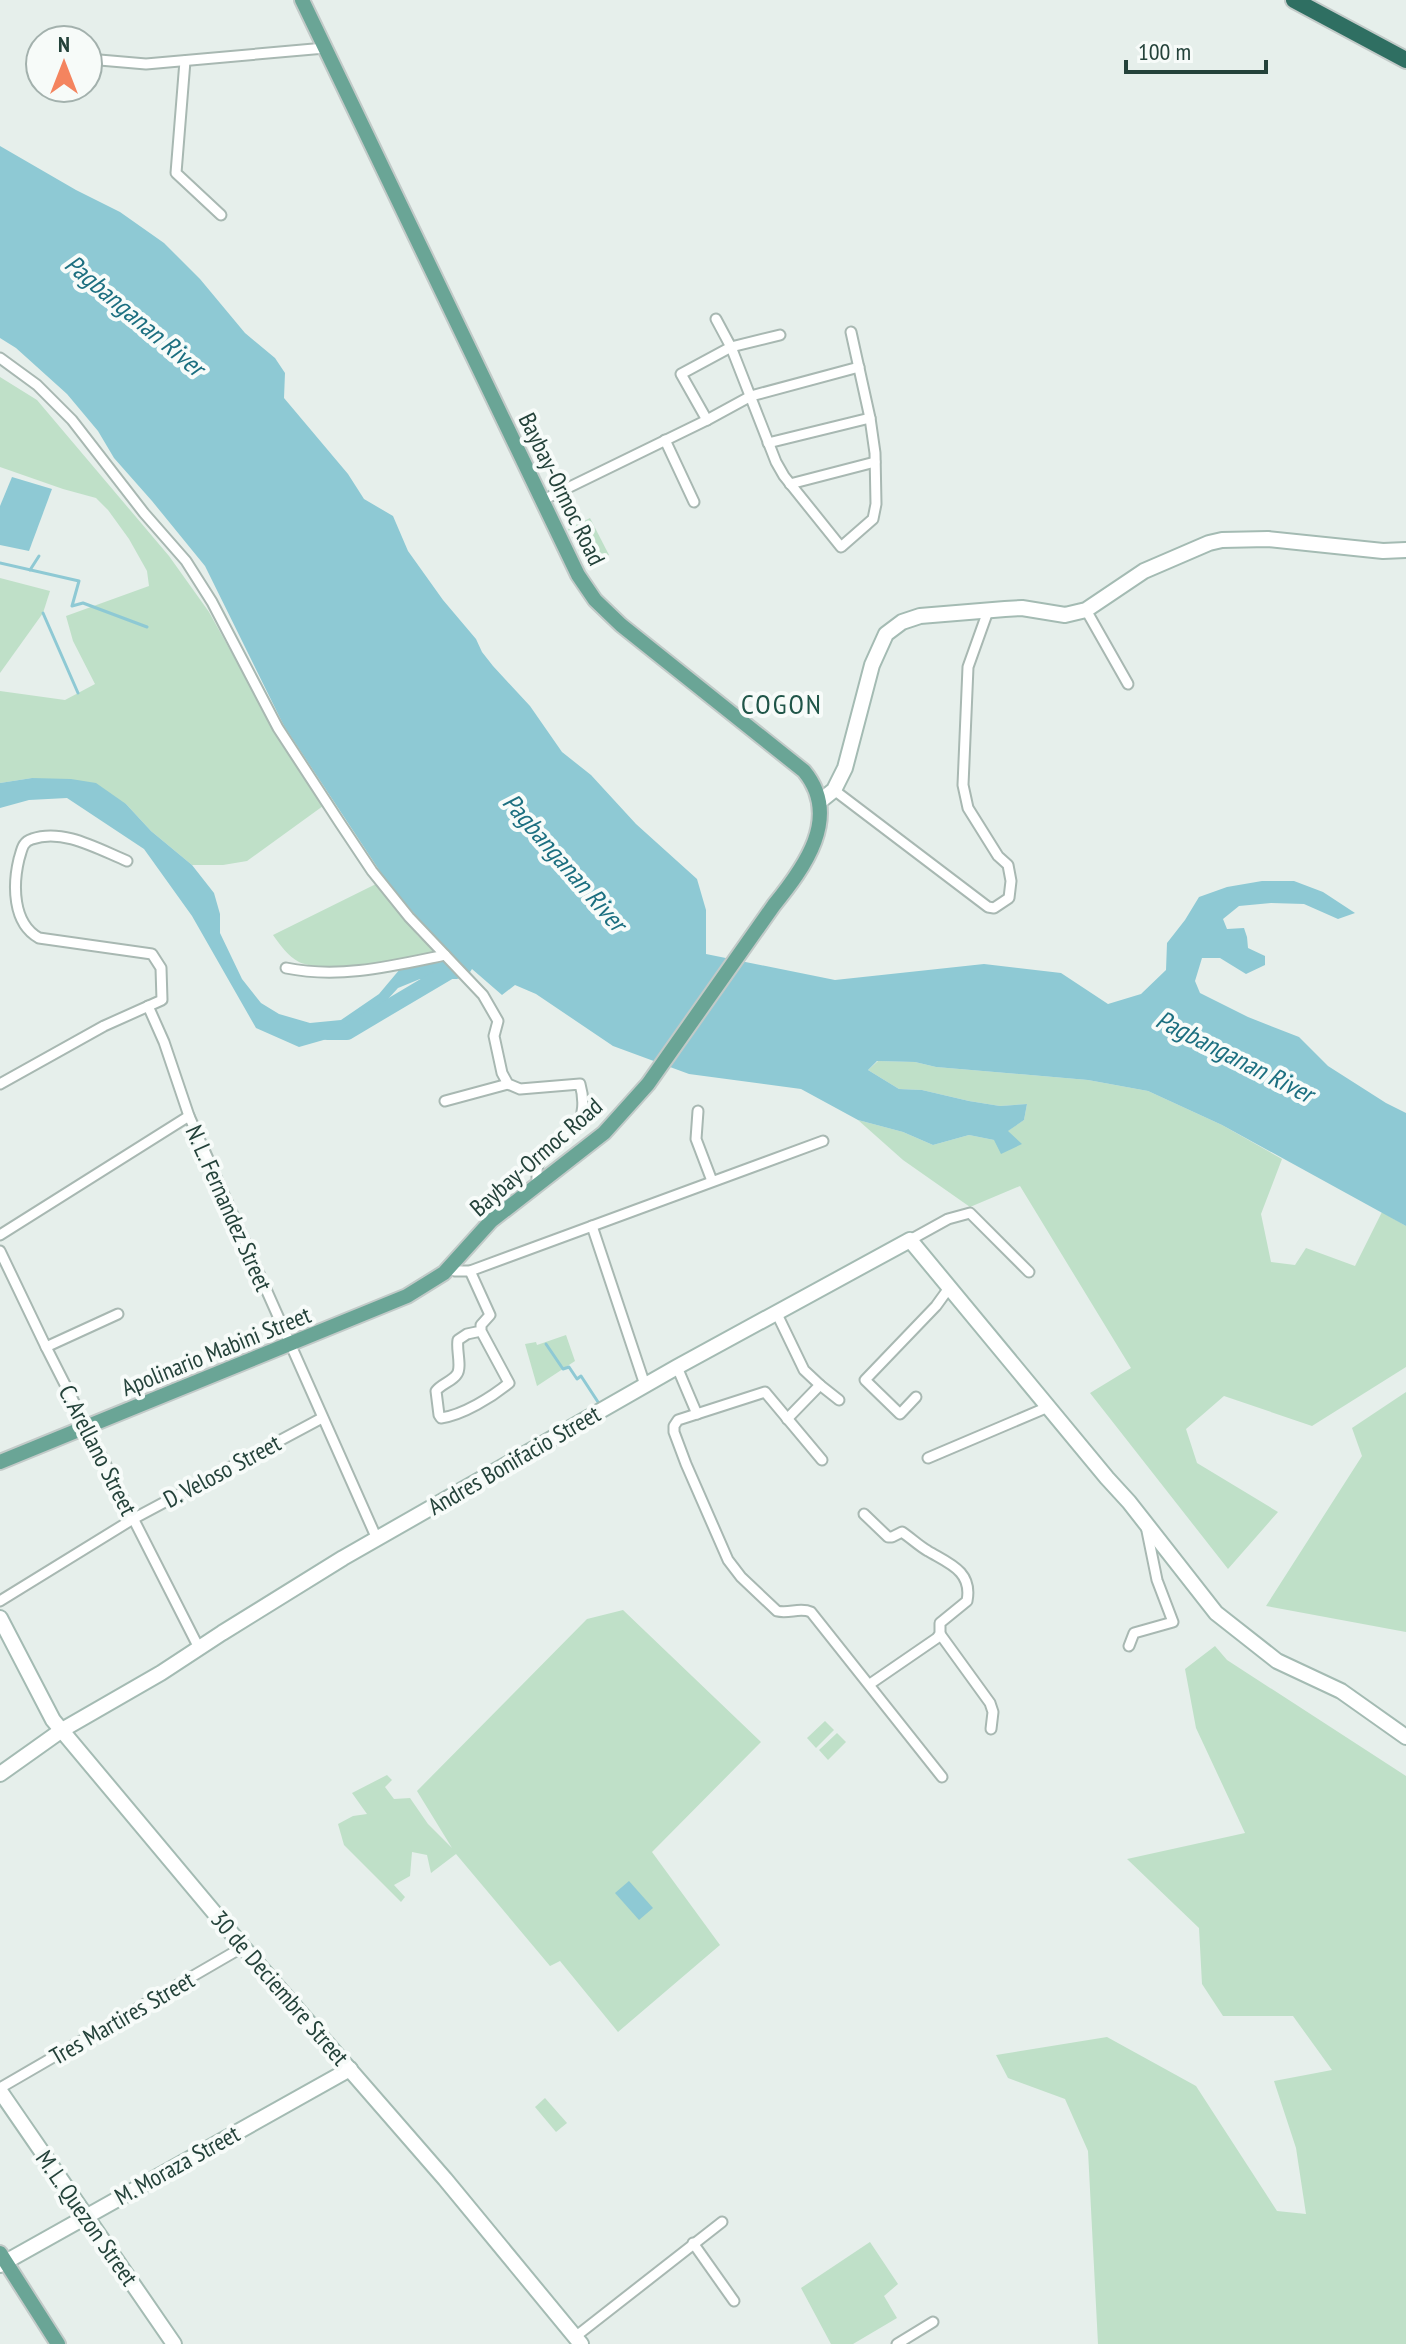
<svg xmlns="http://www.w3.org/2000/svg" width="1406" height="2344" viewBox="0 0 1406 2344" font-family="'PT Sans Narrow',sans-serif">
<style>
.green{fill:#bfe0c8}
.water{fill:#8ec9d4}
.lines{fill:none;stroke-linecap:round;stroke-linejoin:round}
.stream{stroke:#8ec9d4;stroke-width:3}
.river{stroke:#8ec9d4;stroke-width:16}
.street-casing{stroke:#a8b8b2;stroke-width:13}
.secondary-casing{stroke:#a4bbb3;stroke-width:18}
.primary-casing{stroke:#c2cac8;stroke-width:18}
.highway-casing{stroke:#c2cac8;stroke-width:20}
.street{stroke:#fff;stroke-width:9}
.secondary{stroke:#fff;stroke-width:14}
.primary{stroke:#6aa596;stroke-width:14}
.highway{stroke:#2f6f62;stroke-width:16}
.labels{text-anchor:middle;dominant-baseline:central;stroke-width:8;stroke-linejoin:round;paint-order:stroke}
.street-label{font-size:24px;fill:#24423a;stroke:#f7fbf9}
.water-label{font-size:26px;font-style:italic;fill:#1c6f80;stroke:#f7fbf9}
.quarter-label{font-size:28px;letter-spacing:2px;fill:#1f5548;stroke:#f7fbf9}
</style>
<rect width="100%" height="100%" fill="#e6efeb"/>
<g class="green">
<polygon points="0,377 37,400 169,556 209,612 280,740 323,806 247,861 223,865 192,865 151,831 126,804 32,778 0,783 0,691 65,700 95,684 73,641 66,616 149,586 147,571 129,539 108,510 96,498 63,489 0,467"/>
<polygon points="590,518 609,555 587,566 568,529"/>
<polygon points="0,578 50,591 43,613 0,673"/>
<path d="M378 883 418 936 438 954C409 959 324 974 299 962 288 956 280 945 273 935Z"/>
<polygon points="878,1061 915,1062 936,1067 1088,1080 1148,1091 1222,1125 1282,1159 1261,1214 1271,1262 1295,1265 1306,1248 1355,1266 1382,1212 1406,1226 1406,1367 1312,1426 1224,1396 1186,1429 1197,1463 1278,1512 1228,1569 1090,1393 1131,1368 1020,1186 970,1207 903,1160 858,1120 903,1132 933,1145 969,1135 994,1140 1024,1120 1027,1104 1000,1106 969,1101 922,1090 899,1089 868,1070"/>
<polygon points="566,1335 575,1361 537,1386 525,1344 536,1342 537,1345"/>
<polygon points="1406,1392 1406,1632 1266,1606 1362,1456 1352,1428"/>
<polygon points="623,1610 761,1742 652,1852 720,1945 618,2032 560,1961 550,1966 456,1854 431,1873 427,1855 412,1852 410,1876 394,1885 405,1897 401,1902 344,1845 338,1824 353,1816 367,1814 352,1793 387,1775 392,1780 385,1787 394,1799 410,1798 428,1824 452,1848 417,1791 587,1619"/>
<polygon points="1215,1646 1227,1660 1406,1776 1406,2344 1098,2344 1088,2151 1065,2099 1008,2078 996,2055 1107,2037 1196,2086 1277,2211 1306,2214 1296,2148 1274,2081 1332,2070 1293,2016 1223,2016 1202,1984 1199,1928 1127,1859 1245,1833 1196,1728 1185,1669"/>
<polygon points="825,1721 834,1730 816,1748 807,1738"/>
<polygon points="837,1733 846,1742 828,1760 819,1750"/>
<polygon points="545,2098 567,2123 556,2132 535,2107"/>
<polygon points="870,2242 898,2284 884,2296 897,2318 853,2344 831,2344 801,2288"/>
</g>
<g class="water">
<polygon points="0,146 76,190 120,212 164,243 200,279 245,333 275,358 285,373 284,398 348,474 364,499 393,516 408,551 443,600 476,639 482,652 493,666 530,706 562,752 591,775 636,824 697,879 706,910 706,954 835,980 984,964 1061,973 1108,1004 1141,994 1166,970 1167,943 1185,920 1199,897 1227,887 1262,881 1294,881 1323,892 1355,913 1338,919 1304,904 1271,903 1239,906 1223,919 1227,929 1244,928 1247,937 1248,948 1265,956 1265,965 1246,974 1220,958 1202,958 1195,981 1200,993 1248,1017 1299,1037 1328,1066 1386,1103 1406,1113 1406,1226 1222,1125 1148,1091 1088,1080 936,1067 915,1062 877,1061 868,1070 899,1089 922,1090 969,1101 1000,1106 1027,1104 1024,1120 1008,1131 1022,1144 1001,1154 994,1140 969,1135 933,1145 903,1132 858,1120 801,1089 689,1074 613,1046 536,994 515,985 502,995 472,969 468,975 457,979 420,979 398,988 376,1012 341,1035 299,1047 256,1028 192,916 144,849 67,798 29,800 0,808 0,783 32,778 71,779 96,783 126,804 151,831 192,865 214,893 220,914 220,933 242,979 261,1003 279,1014 310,1023 341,1020 379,994 400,969 447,961 453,955 417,917 385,879 284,726 205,566 152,501 114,458 98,431 67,394 16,348 0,338"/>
<polygon points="12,477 52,489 29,551 0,545 0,506"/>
<polygon points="629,1881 653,1908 639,1920 615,1893"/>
</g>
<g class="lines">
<g class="stream">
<polyline points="0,563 79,581 72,606 83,603 147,627"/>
<polyline points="30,570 39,556"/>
<polyline points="43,613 78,693"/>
<polyline points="546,1344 563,1369 569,1367 577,1379 581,1376 598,1402"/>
</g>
<polyline class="river" points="327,1032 347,1032 455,968"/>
<g class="street-casing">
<g id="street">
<polyline points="88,59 146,64 325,48"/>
<polyline points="185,61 176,173 221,215"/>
<polyline points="716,319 731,347 776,462 784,476 841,547 873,519 876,504 875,453 870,418 851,332"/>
<path d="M0 358 37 385 72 420 144 513 186 561 212 602 278 728 340 823 372 871 409 917 483 995 498 1021 494 1036 502 1073 508 1084 520 1089 580 1084C584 1098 585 1117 574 1129 569 1136 550 1145 541 1152L537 1170V1183"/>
<polyline points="707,420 681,374 731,347 780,335"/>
<polyline points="665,440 694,502"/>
<polyline points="768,443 870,418"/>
<polyline points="790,484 875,462"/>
<polyline points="543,500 707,420 751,396 859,367"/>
<polyline points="1086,610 1128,684"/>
<polyline points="834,790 988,907 994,908 1009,898 1011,881 1008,865 998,856 968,808 963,785 968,667 988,611"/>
<path d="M286 968C340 979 392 966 445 955"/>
<polyline points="148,1006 164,1042 189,1116 377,1539"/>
<path d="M0 1084 104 1026 162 1000 161 968 152 954 39 938C12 923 13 884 19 859 22 850 22 842 32 839 63 828 98 849 127 861"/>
<polyline points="445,1101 508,1084"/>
<polyline points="698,1111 696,1139 712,1181"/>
<polyline points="592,1226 645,1385"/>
<polyline points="0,1235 189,1116"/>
<polyline points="910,1240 948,1219 970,1213 1029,1272"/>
<polyline points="0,1251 46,1347 199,1648"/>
<polyline points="448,1269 455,1271 470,1271 823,1141"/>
<path d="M470 1271 490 1315 481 1325V1331L467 1334 458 1340C456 1349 462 1367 457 1374 453 1381 441 1384 436 1391L439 1415 441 1418C463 1415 492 1397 509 1383L481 1331"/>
<polyline points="776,1312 804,1370 820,1385 839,1400"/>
<polyline points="46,1347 118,1314"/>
<polyline points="677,1367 697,1414"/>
<polyline points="916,1397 900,1414 865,1380 936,1306 949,1288"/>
<polyline points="787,1419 820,1385"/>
<polyline points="928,1458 1048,1407"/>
<path d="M822 1460 765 1392 678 1420 674 1426V1432L686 1464 728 1560 741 1577 777 1611C789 1614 800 1607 811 1612L942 1777"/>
<path d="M864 1514 888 1537H892L902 1532C911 1538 919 1546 928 1551 948 1563 973 1571 967 1601L940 1623V1634L937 1638 870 1684"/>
<polyline points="0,1601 133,1519 322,1418"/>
<polyline points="940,1634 990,1703 993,1712 991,1729"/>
<polyline points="1129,1646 1134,1633 1173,1622 1157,1580 1146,1526"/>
<polyline points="0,2088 243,1947"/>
<polyline points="693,2243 734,2301"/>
<polyline points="575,2337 722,2222"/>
<polyline points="897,2344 933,2322"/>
</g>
</g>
<g class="secondary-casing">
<g id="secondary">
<polyline points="819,802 834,790 845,768 872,665 886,634 902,622 920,616 1005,609 1022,608 1065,615 1086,610 1144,571 1209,543 1222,540 1268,539 1383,551 1406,550"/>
<polyline points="0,1618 53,1720 243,1947 445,2179 581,2344"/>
<polyline points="0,1774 62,1730 161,1673 222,1633 343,1558 677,1367 910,1240 1107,1478 1129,1502 1216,1613 1277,1661 1341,1691 1406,1737"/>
<polyline points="0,2091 174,2344"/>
<polyline points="0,2265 350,2069"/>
</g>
</g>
<g class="primary-casing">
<g id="primary">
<path d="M0 1462 407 1296 444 1273 491 1221 604 1133 648 1084 774 905C804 868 842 817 804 771L621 625 595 600 578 575 302 0"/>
<polyline points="0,2253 58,2344"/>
</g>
</g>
<g class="highway-casing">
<polyline id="highway" points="1294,0 1406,60"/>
</g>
<use href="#street" class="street"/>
<use href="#secondary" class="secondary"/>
<use href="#primary" class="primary"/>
<use href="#highway" class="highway"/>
</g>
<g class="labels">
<g class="street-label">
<text transform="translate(562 489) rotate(64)">Baybay-Ormoc Road</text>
<text transform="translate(536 1157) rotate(-41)">Baybay-Ormoc Road</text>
<text transform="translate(229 1208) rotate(66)">N. L. Fernandez Street</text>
<text transform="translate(216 1351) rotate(-22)">Apolinario Mabini Street</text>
<text transform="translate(98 1450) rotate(63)">C. Arellano Street</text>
<text transform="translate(514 1460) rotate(-30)">Andres Bonifacio Street</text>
<text transform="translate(222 1471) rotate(-28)">D. Veloso Street</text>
<text transform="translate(280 1988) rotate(49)">30 de Deciembre Street</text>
<text transform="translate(122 2018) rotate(-30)">Tres Martires Street</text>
<text transform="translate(177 2165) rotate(-29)">M. Moraza Street</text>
<text transform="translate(87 2218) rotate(55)">M. L. Quezon Street</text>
</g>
<g class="water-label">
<text transform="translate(135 315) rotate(40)">Pagbanganan River</text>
<text transform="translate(565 862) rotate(49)">Pagbanganan River</text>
<text transform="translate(1235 1056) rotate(27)">Pagbanganan River</text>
</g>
<g class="quarter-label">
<text x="782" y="703">COGON</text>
</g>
</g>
<g transform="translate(64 64)"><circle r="38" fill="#f7fbf9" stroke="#a3b1ad" stroke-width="2"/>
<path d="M0-6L14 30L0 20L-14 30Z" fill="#f4845f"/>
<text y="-12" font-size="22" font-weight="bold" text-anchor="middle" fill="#24423a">N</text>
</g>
<path d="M1126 60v12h140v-12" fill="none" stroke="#24423a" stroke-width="4"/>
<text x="1138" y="60" font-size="24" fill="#24423a" stroke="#f7fbf9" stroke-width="6" paint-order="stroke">100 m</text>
</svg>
